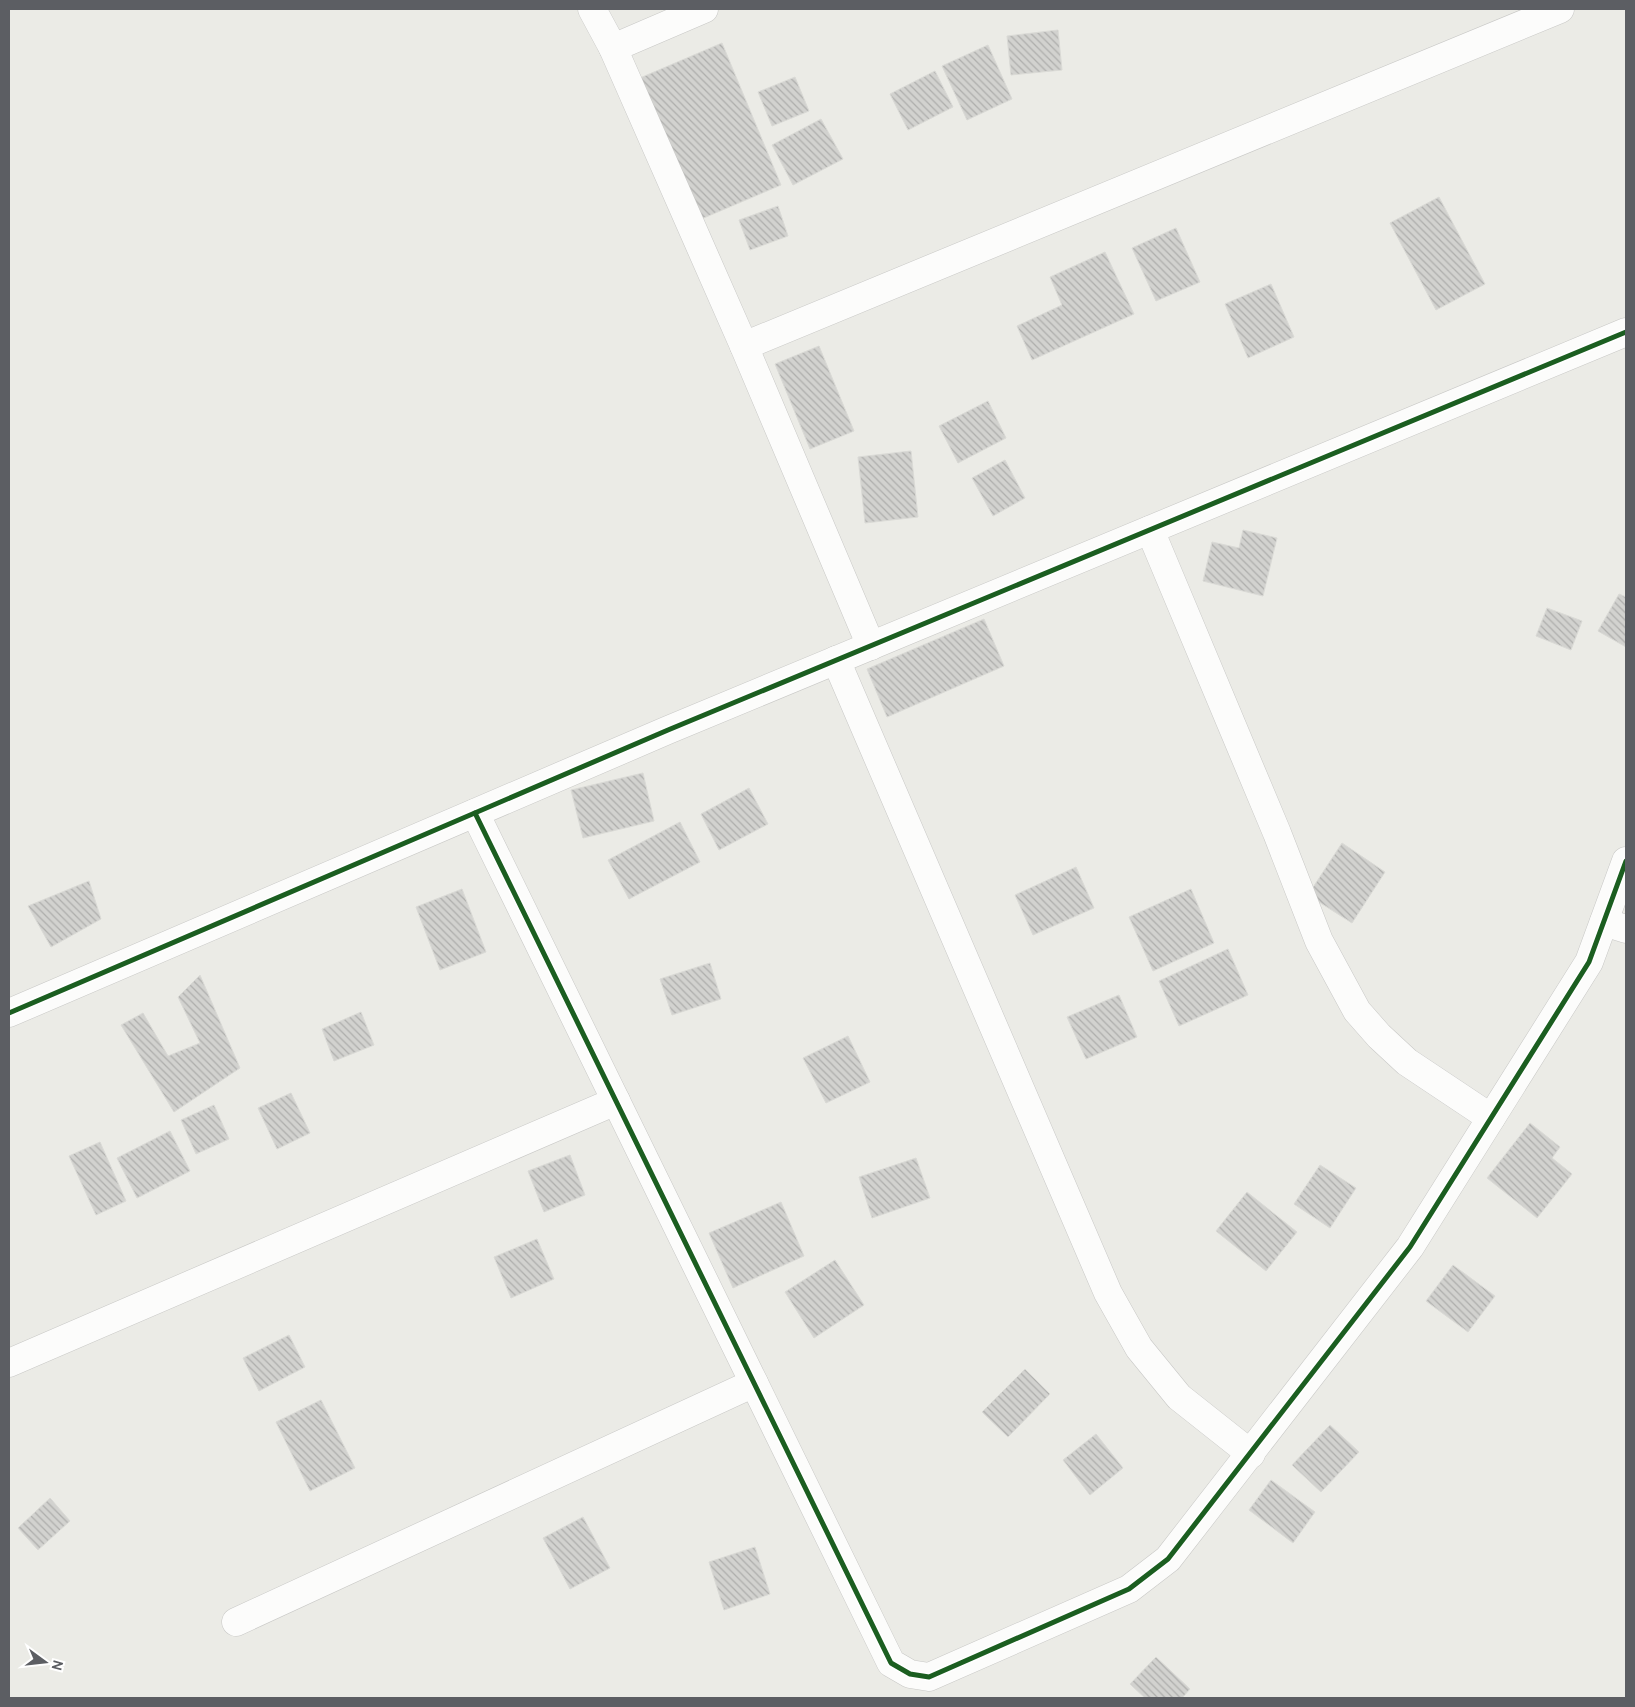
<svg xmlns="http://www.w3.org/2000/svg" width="1635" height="1707" viewBox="0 0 1635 1707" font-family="Overpass,sans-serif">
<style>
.building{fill:url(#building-back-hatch);stroke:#dadad6}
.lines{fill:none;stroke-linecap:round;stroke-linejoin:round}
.minor-casing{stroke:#c8c8c6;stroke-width:29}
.minor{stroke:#fcfcfb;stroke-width:28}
.cycleway-casing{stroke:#fff;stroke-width:8}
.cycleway{stroke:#1b5e20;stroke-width:5}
</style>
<defs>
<pattern id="building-back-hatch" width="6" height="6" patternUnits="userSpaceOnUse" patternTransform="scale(1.25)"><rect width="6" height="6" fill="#d2d2cf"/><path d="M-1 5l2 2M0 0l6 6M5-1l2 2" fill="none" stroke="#aeaeac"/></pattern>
</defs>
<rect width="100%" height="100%" fill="#ebebe6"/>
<g class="building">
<polygon points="1058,30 1062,70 1011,75 1007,36"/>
<polygon points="722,43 781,185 699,220 640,78"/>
<polygon points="988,45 1012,99 967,120 942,66"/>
<polygon points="935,71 953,107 908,130 890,94"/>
<polygon points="795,77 809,111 772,126 758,92"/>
<polygon points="821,119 843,159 793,185 772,145"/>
<polygon points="1439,197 1485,284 1436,310 1390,223"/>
<polygon points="778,206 788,236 750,250 739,220"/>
<polygon points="1176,228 1200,282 1156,301 1132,248"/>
<polygon points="1105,252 1134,314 1032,360 1017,326 1062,305 1050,277"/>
<polygon points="1271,284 1294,337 1248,358 1225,304"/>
<polygon points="819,346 854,431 810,449 775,364"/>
<polygon points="988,401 1006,438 958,463 939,426"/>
<polygon points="911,451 918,517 865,523 858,457"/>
<polygon points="1005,460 1025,498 993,516 972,478"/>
<polygon points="1243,530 1277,538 1263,596 1203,581 1212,542 1239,548"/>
<polygon points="1619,594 1626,597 1626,647 1598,631"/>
<polygon points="1547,608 1582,621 1571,650 1536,636"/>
<polygon points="984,619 1004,666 887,717 867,669"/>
<polygon points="643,773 654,821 583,838 571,790"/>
<polygon points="749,788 768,824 719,850 701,814"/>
<polygon points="680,822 700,862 629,899 608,860"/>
<polygon points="1342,843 1385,872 1352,923 1308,895"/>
<polygon points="1076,867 1094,908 1033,935 1015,895"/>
<polygon points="89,881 101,919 51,947 28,906"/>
<polygon points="462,889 486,952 440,970 416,907"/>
<polygon points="1191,889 1214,943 1153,971 1129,917"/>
<polygon points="1228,949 1248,995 1179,1026 1159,981"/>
<polygon points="710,963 721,999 672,1015 660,979"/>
<polygon points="200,975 240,1068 174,1112 121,1025 143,1013 168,1056 200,1043 178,997"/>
<polygon points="1119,995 1137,1037 1086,1059 1067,1017"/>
<polygon points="361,1012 374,1045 334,1061 322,1029"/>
<polygon points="848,1036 870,1082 826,1103 803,1058"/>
<polygon points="291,1093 310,1133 277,1149 258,1108"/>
<polygon points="214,1105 229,1139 196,1154 181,1120"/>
<polygon points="1530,1123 1560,1147 1552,1158 1572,1174 1537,1218 1487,1178"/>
<polygon points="170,1131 190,1171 137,1198 117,1158"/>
<polygon points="100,1142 126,1201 96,1215 69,1156"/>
<polygon points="570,1155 585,1195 544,1212 528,1171"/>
<polygon points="916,1158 930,1198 872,1218 859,1177"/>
<polygon points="1320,1165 1356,1188 1330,1228 1294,1204"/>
<polygon points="1247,1192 1297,1232 1266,1271 1216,1231"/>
<polygon points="781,1202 804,1256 733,1288 709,1233"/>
<polygon points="537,1239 554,1279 511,1298 494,1257"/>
<polygon points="835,1260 864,1305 814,1338 785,1292"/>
<polygon points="1453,1265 1495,1296 1468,1332 1426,1301"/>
<polygon points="289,1335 305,1367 259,1391 243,1358"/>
<polygon points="1025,1369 1050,1394 1008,1437 982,1412"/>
<polygon points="321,1400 355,1468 310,1491 276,1422"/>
<polygon points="1330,1425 1359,1452 1321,1492 1292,1465"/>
<polygon points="1096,1434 1123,1468 1090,1495 1063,1460"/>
<polygon points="1271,1480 1315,1512 1293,1543 1249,1510"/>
<polygon points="50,1498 70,1521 38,1550 18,1528"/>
<polygon points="583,1517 610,1568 570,1589 543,1538"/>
<polygon points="755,1547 770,1594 724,1610 709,1562"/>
<polygon points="1156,1657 1190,1689 1182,1698 1145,1698 1130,1684"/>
</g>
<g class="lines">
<g class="minor-casing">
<g id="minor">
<polyline points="592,9 613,48 744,346 871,646"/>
<polyline points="613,48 704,9"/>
<polyline points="744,346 1560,9"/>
<polyline points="1150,530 1277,833 1319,941 1357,1011 1379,1036 1407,1062 1491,1118"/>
<polyline points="836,660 1108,1293 1139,1348 1179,1397 1251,1454"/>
<polyline points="475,813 891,1663 910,1674 929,1677 1129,1589 1168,1559 1410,1247 1589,962 1626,861"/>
<polyline points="1604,922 1626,929"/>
<polyline points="9,1013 668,730 1626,332"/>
<polyline points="9,1363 616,1101"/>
<polyline points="236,1622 754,1383"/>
</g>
</g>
<use href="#minor" class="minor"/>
<g class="cycleway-casing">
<g id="cycleway">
<polyline points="475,813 891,1663 910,1674 929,1677 1129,1589 1168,1559 1410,1247 1589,962 1626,861"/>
<polyline points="9,1013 668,730 1626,332"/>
</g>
</g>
<use href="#cycleway" class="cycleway"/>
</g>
<rect width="1635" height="1707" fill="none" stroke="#5c5e63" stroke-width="20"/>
<g transform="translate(45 1662) rotate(105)" stroke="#ffffff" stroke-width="4" paint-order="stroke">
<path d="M0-4L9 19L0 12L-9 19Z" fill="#5c5e63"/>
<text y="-8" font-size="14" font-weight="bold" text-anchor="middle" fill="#5c5e63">N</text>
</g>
</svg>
